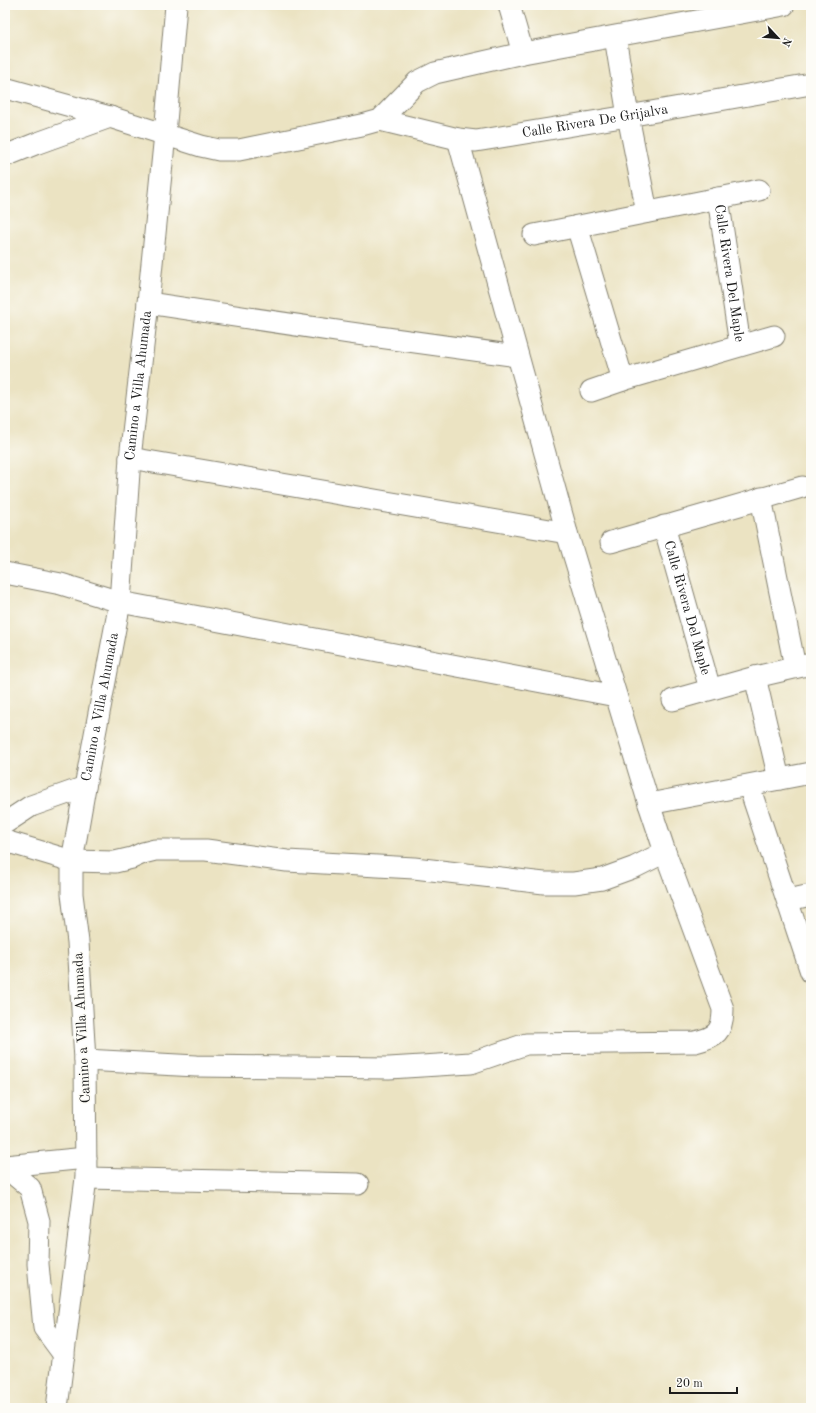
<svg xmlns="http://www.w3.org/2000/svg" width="816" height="1413" viewBox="0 0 816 1413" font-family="'Old Standard TT',serif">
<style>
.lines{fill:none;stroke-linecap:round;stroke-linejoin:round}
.street-casing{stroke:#84806f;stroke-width:23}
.street{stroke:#fff;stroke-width:21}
.labels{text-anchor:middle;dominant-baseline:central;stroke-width:3.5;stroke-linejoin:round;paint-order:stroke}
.street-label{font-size:14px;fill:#1c1c1c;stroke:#fdfcf7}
</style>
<rect width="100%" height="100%" fill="#fdfcf7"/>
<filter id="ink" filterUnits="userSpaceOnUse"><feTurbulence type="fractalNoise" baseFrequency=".025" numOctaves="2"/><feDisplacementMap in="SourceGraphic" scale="8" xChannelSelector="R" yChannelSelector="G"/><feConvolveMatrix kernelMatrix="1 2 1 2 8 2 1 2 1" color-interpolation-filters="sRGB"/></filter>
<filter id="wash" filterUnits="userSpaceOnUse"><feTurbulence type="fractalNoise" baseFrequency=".012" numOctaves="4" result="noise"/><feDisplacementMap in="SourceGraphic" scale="16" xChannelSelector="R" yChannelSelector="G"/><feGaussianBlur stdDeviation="0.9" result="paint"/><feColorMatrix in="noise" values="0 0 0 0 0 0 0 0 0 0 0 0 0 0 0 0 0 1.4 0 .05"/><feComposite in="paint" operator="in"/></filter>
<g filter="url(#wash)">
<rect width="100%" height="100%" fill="#ebe3c2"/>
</g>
<g filter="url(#ink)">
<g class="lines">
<g class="street-casing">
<g id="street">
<polyline points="509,5 523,53"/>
<polyline points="615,37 628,116 647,212"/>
<polyline points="5,88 110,117 201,146 219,150 239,150 362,125 380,120 417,82 435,73 523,53 784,5"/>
<path id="s1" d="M380 120 458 139 476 141 628 116 811 84"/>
<polyline points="5,156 35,144 110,117"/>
<path id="s2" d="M718 198 740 345"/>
<polyline points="577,226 623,380"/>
<polyline points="534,235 759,190"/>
<polyline points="148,303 350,333 517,356"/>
<polyline points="591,391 623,380 774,336"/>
<polyline points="130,458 567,533"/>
<polyline points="761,498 795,667"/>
<path id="s3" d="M664 526 710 689"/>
<polyline points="611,542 802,487"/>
<polyline points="5,573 61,584 120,602 616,696"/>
<polyline points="755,677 779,779"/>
<polyline points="673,700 755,677 811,664"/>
<polyline points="749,786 811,972"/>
<polyline points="649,804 811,773"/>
<polyline points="5,823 31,806 85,787"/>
<polyline points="5,841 72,861 115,862 132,858 143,853 155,850 206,850 287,861 414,868 544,883 574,883 602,879 635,867 665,852"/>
<polyline points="788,900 811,895"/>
<path d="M85 1060 196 1066 389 1068 471 1063 526 1044 695 1042C716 1037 723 1032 723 1009L665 852 649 804 567 533 458 139"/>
<polyline points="5,1166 86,1158"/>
<polyline points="5,1167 30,1188 39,1221 38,1264 44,1328 64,1355"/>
<polyline points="86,1178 358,1184"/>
<path id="s4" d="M57 1408 86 1178 85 1060 78 942 72 894V861L85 787 120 602 130 458 148 303 165 134 176 5"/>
</g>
</g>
<use href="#street" class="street"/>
</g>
</g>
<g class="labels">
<g class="street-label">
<text stroke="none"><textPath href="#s1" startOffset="219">Calle Rivera De Grijalva</textPath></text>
<text stroke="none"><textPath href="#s2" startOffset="76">Calle Rivera Del Maple</textPath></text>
<text stroke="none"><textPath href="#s4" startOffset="1030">Camino a Villa Ahumada</textPath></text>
<text stroke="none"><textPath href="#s3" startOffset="85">Calle Rivera Del Maple</textPath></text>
<text stroke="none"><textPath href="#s4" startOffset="706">Camino a Villa Ahumada</textPath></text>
<text transform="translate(82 1028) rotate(-93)">Camino a Villa Ahumada</text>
</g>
</g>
<rect width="816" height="1413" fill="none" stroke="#fdfcf7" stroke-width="20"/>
<g transform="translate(778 38) rotate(116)" stroke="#fdfcf7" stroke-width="3" paint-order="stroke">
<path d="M0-3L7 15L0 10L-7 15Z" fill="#1c1c1c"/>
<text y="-6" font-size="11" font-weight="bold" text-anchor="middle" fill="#1c1c1c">N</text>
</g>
<path d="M670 1387v6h67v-6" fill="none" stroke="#1c1c1c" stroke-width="2"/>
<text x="676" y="1387" font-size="12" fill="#1c1c1c" stroke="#fdfcf7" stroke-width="3" paint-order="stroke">20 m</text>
</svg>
